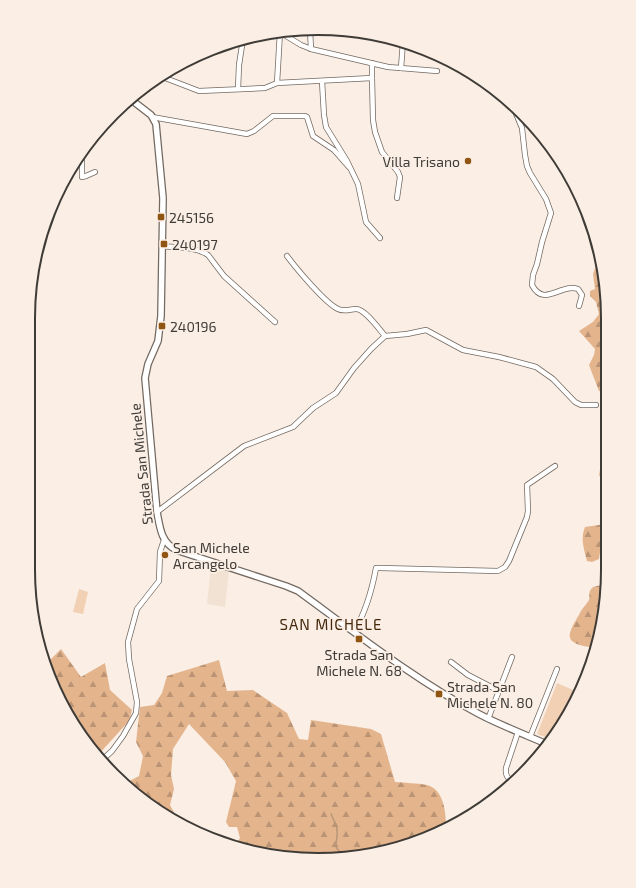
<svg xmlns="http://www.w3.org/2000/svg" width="636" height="888" viewBox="0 0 636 888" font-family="'Exo 2',sans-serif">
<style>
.built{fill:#f2e2d3}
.forest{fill:url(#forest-firs)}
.park{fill:#f1d0b4}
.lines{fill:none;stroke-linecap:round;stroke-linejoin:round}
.stream{stroke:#b89678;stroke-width:1.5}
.minor-casing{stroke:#736961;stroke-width:6}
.tertiary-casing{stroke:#736961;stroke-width:8}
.minor{stroke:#fff;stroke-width:4.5}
.tertiary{stroke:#fff;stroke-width:5.5}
.poi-dot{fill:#905513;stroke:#faeee5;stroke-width:1.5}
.labels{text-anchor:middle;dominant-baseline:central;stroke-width:3.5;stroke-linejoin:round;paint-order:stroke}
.poi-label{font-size:14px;fill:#3f3b37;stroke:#faeee5;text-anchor:start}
.street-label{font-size:14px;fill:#3f3b37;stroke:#faeee5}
.neighbourhood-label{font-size:15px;letter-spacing:1px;fill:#46290c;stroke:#faeee5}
.rim{fill:none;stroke:#3f3b37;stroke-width:2}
</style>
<defs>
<pattern id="forest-firs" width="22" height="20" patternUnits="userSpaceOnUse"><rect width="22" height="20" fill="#e4b58d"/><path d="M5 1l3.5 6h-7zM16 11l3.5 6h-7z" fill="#ba9474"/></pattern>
</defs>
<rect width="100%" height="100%" fill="#faeee5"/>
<polygon class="built" points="211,565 229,571 225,607 207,604"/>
<g class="forest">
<polygon points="599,257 605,280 606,394 599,391 589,365 594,355 595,349 579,331 593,322 599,314 596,302 590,296 590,291 595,289 593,274"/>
<polygon points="607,447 607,474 599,476 602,456"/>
<path d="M607 521V547L601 545 599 559 592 562 587 561C584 549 580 538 585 527L599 525Z"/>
<path d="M607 586 598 644 595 643 590 647C558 643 571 630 581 611 583 607 587 604 589 600 590 596 588 592 592 588 595 585 603 586 607 586Z"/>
<polygon points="61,649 81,677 105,663 110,690 132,710 129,721 98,755 77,731 46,664"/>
<path d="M219 660 227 691 253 690 287 713 299 739 308 740 311 720 371 729 381 734 395 782C405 783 417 783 427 785 444 789 446 813 446 826L429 838 400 846 398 845 391 848 356 857H280L236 844 240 838 237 827H229L226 822 236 781 225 762 189 724 173 749 171 775 174 789 170 805 177 818 192 824 194 832 190 830 161 811 146 795 143 799 127 788 124 784 139 776 143 756 136 742 140 707 154 705 162 693 167 676Z"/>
</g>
<g class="park">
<polygon points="79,589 88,592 83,614 73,612"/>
<polygon points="557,683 580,693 578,698 552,740 537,734"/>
</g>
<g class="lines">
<path class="stream" d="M331 814C333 819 336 824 337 829 339 846 328 845 348 857"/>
<g class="minor-casing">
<g id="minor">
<polyline points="310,30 311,49"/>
<polyline points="278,31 301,45 311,49 388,67 437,71"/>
<polyline points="401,68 403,42"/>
<polyline points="160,76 199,91 265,88 277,83 372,78 373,120 375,132 382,152 398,172 400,177 397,198"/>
<polyline points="372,78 372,63"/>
<polyline points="322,81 324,115 326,127 347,161 358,184 366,222 380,238"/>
<polyline points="277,83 280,32"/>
<polyline points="238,89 239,65 243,39"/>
<path d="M512 104 522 128 525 155 527 166 530 173 546 199 551 213 542 242 537 264 533 275 532 285C544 308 561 283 578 289L582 295 579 306"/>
<polyline points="152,117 247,134 254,131 273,116 305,116 307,117 313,136 334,150 349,167"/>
<polyline points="82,155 82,177 86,176 95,172"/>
<path d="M162 246C176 248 195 246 208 255L224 276 275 322"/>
<path d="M287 256C296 268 325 303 338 309 344 312 350 309 356 309 365 309 379 329 385 336"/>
<polyline points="157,512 244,446 293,427 313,408 336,393 354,368 371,349 385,336 407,334 426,330 463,350 499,357 536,367 553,379 575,402 581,405 596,405"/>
<path d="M354 632C365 613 372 590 376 568H380L498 571 505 567 509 561 527 517 528 511 527 485 555 466"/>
<polyline points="451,662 468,675 499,691"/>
<polyline points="488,719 512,657"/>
<polyline points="530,737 557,669"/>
<polyline points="102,760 112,751 123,736 136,713 137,702 129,659 128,642 137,609 159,581 160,552 164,540"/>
<path d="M513 783C508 778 505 776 506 768L518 732"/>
</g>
</g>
<g class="tertiary-casing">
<path id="tertiary" d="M129 98 151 115 156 124 163 198 161 316 158 341 148 364 145 378 157 512C160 528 161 542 176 550L286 586 298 591C357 634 415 680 479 714 502 726 526 735 549 745"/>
</g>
<use href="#minor" class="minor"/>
<use href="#tertiary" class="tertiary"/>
</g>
<g class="poi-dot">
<circle cx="468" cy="161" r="4"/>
<rect x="157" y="213" width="8" height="8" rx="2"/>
<rect x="160" y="240" width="8" height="8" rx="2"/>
<rect x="158" y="322" width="8" height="8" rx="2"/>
<circle cx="165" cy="555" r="4"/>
<rect x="355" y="635" width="8" height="8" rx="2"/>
<rect x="435" y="690" width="8" height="8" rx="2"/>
</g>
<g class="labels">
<g class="poi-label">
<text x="460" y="161" text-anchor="end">Villa Trisano</text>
<text x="169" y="217">245156</text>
<text x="172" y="244">240197</text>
<text x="170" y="326">240196</text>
<text x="173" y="547">San Michele<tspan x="173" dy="16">Arcangelo</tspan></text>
<text x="359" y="654" text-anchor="middle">Strada San<tspan x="359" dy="16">Michele N. 68</tspan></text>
<text x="447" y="686">Strada San<tspan x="447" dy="16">Michele N. 80</tspan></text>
</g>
<g class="street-label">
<text transform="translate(141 464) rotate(-96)">Strada San Michele</text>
</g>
<g class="neighbourhood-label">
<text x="331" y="624">SAN MICHELE</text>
</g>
</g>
<path d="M0 0H636V888H0ZM318 35H318A283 283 0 0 1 601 318V570A283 283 0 0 1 318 853H318A283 283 0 0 1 35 570V318A283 283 0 0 1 318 35Z" fill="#faeee5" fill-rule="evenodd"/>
<path class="rim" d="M318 35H318A283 283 0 0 1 601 318V570A283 283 0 0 1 318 853H318A283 283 0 0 1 35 570V318A283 283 0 0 1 318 35Z"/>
</svg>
